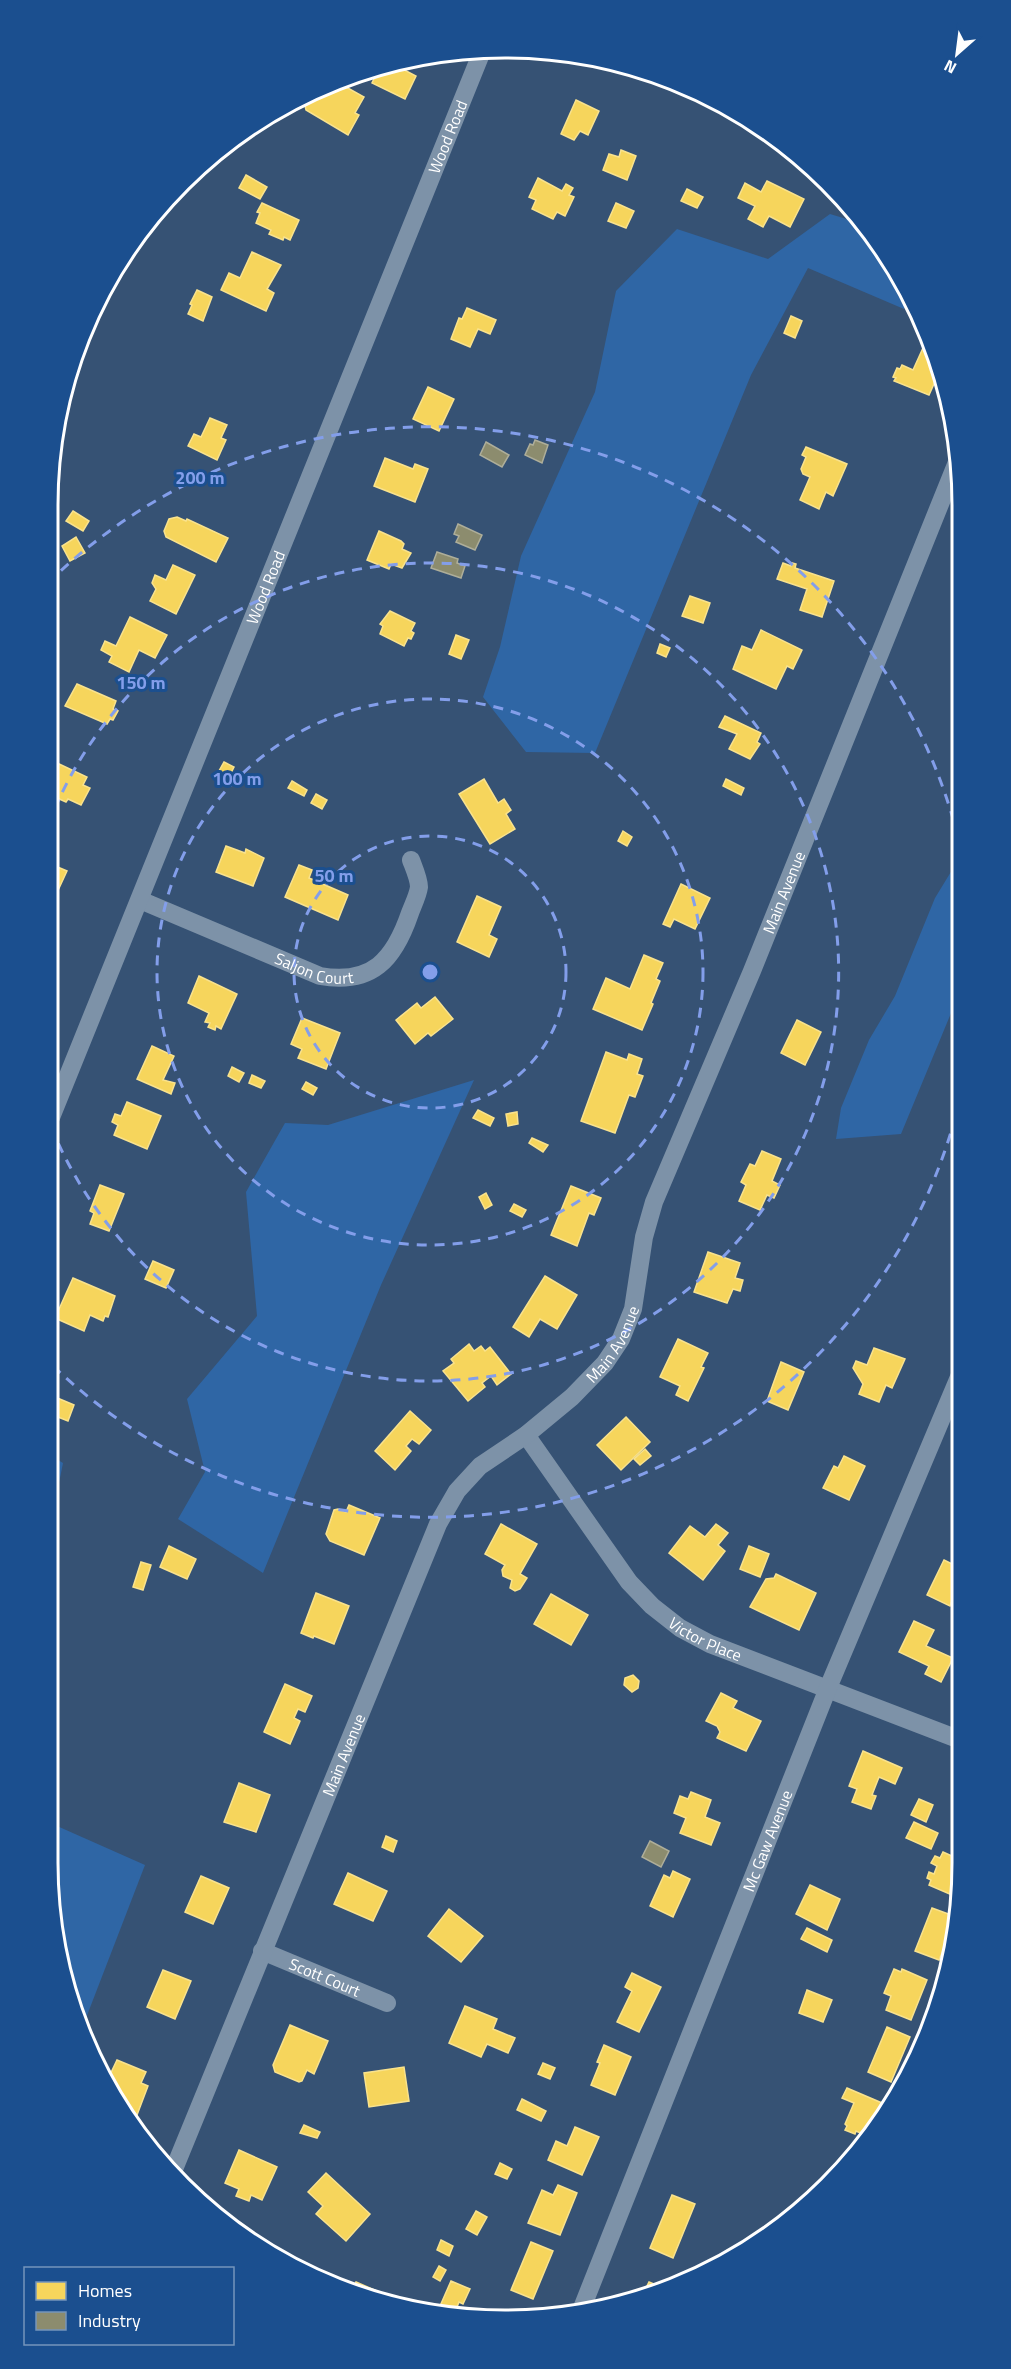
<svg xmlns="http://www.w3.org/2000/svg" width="1011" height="2369" viewBox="0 0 1011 2369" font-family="'Titillium Web',sans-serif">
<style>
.green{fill:#2f66a5}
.homes{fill:#f6d55c;stroke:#f9e28d;stroke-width:1.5}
.industry{fill:#8c8c6e;stroke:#aeae9a;stroke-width:1.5}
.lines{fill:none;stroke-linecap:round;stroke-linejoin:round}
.minor{stroke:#7d92a8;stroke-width:18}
.ring{fill:none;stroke:#839eea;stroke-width:3;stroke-dasharray:10 8}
.labels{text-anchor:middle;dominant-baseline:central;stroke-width:6;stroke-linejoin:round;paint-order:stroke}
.street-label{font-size:16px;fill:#fff;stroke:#1b4f8f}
.rim{fill:none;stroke:#fff;stroke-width:3}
.centre{fill:#839eea;stroke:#1b4f8f;stroke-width:3}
.ring-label{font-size:18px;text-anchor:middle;font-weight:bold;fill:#839eea;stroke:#1b4f8f;stroke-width:6;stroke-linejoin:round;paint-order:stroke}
</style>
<rect width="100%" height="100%" fill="#365274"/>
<g class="green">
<polygon points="830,214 863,224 906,289 904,309 808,268 751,375 595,753 526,752 483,697 500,647 521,556 595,392 616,291 677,229 768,259"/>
<polygon points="960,857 961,989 901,1134 836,1139 841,1108 869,1040 895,996 935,898"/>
<polygon points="474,1080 381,1285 263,1573 178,1519 205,1472 187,1399 257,1316 246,1192 285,1123 328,1125"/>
<polygon points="48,1454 63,1463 48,1538"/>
<polygon points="48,1822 145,1865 81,2031 72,2011 48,1864"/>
</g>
<g class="homes">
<polygon points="391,63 416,76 405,99 372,83 380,66"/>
<polygon points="337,82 364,97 355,113 359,115 348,135 306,110 304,101 308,93"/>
<polygon points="576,100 599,111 588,135 580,131 574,140 561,134"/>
<polygon points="621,150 636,156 627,180 603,170 609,154 619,157"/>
<polygon points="246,175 267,187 260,199 239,188"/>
<polygon points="538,178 562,191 566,184 573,188 569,195 574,197 565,216 557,212 553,219 532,209 536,200 529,197"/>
<polygon points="767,181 804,199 790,227 769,216 763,227 748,219 755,206 738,198 745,183 761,192"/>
<polygon points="687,189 703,197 697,208 681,201"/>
<polygon points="262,203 299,220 290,240 284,237 283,240 269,234 271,230 256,223 260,213 257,212"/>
<polygon points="616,203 634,211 626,228 608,221"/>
<polygon points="252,252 281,265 267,289 274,293 266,311 221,290 229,273 240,278"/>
<polygon points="197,290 212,297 203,321 188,314 192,305 190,304"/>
<polygon points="467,308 496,320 490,334 478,329 470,347 451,339 459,318 462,319"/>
<polygon points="791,316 802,321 795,338 784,333"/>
<polygon points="923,348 930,351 938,375 929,395 894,381 896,378 893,377 897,368 900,369 902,365 913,370"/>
<polygon points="428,387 454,399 439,431 413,419"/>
<polygon points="210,418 227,425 221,438 226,440 217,460 188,446 194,434 201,437"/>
<polygon points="806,447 847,464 833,496 826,492 819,509 800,500 810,477 803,474 801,469 806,457 802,455"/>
<polygon points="385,458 413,469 415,464 428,469 415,502 374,486"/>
<polygon points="73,511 89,521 83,531 66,521"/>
<polygon points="177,517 186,521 187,519 228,538 216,562 166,537 164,531 169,519"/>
<polygon points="379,531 401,541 404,544 402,549 411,553 402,568 391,564 389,569 367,560"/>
<polygon points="76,537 85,553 70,561 62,546"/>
<polygon points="783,563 791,566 792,563 796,564 795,568 834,581 822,617 800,610 807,589 777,579"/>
<polygon points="173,565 195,575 176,614 150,601 156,589 152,583 155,575 166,580"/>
<polygon points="690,596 710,603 703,623 682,616"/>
<polygon points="390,611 415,623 411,631 414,633 411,639 408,638 404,646 380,634 383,626 380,624"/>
<polygon points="130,617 167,635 155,658 139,650 129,672 109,662 112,656 101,650 105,641 116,646"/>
<polygon points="761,630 802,650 793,669 787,666 776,689 733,669 742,646 752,650"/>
<polygon points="456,635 469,640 461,659 449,654"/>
<polygon points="660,644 670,648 666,657 657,653"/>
<polygon points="77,684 116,701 113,709 118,711 113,720 110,719 107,724 65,706"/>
<polygon points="725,716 761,733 757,742 760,744 750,759 729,749 737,734 719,727"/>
<polygon points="224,762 234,767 229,777 219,771"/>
<polygon points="57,763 87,777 83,785 90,788 81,805 68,799 66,802 48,794 48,781"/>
<polygon points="484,779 498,803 504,799 511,810 506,814 515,829 490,844 459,794"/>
<polygon points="726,779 744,788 741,795 723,786"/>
<polygon points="292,781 307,790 304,796 288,788"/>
<polygon points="316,794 327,800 322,809 311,803"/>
<polygon points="623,831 632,837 627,846 618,841"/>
<polygon points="226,846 245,853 246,849 264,858 253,886 216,872"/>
<polygon points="48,863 67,871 54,899 48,896"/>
<polygon points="299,865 312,870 309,878 348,895 338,920 285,897"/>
<polygon points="681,884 710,898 695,929 674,919 670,927 663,924"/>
<polygon points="477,896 501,907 489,935 497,939 489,957 457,942"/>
<polygon points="644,955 663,963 656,979 660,981 651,1003 653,1004 642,1030 593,1009 606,978 630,989"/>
<polygon points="199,976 237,994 221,1029 216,1026 215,1030 208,1027 210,1023 205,1022 209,1013 188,1003"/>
<polygon points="435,997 453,1019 431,1036 428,1033 415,1044 396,1020 417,1003 421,1008"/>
<polygon points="302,1018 340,1033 326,1069 298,1058 302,1049 291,1044"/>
<polygon points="797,1020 821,1032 805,1065 781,1053"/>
<polygon points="152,1046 174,1056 163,1080 175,1083 171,1094 137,1079"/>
<polygon points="606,1052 627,1060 629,1054 642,1059 637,1074 643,1076 635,1097 629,1095 615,1133 581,1121"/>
<polygon points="232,1067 244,1073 239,1082 228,1076"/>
<polygon points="252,1075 265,1081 261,1088 249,1083"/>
<polygon points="306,1082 317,1088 313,1095 302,1089"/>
<polygon points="127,1102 161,1116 147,1149 114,1135 118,1125 112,1122 115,1114 121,1116"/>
<polygon points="478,1110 494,1118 490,1126 473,1118"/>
<polygon points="517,1112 518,1124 508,1126 506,1114"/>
<polygon points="532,1138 548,1145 543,1152 529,1143"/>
<polygon points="762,1151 781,1159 772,1181 780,1185 774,1198 767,1195 760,1210 739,1201 746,1185 741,1182 750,1164 755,1166"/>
<polygon points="100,1185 124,1194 109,1231 90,1224 94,1213 90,1211"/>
<polygon points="571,1186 601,1198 594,1215 589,1213 577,1246 551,1235"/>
<polygon points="486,1193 492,1205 485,1209 479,1197"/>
<polygon points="514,1204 526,1210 522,1217 510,1211"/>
<polygon points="708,1252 740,1263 735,1278 743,1280 740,1291 733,1289 727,1303 694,1292"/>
<polygon points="153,1261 174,1270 166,1288 145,1279"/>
<polygon points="545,1276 577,1295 557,1329 540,1319 529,1337 513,1327"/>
<polygon points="73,1278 115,1296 108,1317 105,1316 103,1321 90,1315 84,1331 55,1318"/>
<polygon points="678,1339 708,1353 701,1367 704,1368 688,1401 676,1395 680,1386 660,1377"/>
<polygon points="469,1344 474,1351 481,1346 485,1351 490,1347 511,1374 497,1385 491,1376 482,1383 485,1387 468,1401 443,1371 454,1363 451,1359"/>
<polygon points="874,1348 905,1359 892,1388 886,1385 879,1402 859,1394 863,1384 853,1368 856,1361 867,1365"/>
<polygon points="781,1362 804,1372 788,1410 767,1401"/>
<polygon points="55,1397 74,1405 68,1421 48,1413"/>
<polygon points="410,1411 431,1430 419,1444 412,1439 406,1446 411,1451 395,1470 375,1451"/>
<polygon points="626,1417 650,1442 621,1470 597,1445"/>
<polygon points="645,1449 651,1456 640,1465 634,1459"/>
<polygon points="844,1456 865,1466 849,1500 823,1488 834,1466 838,1468"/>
<polygon points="349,1505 380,1518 364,1555 330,1541 326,1534 334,1510 338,1509 346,1512"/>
<polygon points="962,1520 962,1539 955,1536"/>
<polygon points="501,1524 537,1544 520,1574 527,1578 520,1589 515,1591 510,1588 512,1580 503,1576 502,1570 505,1565 485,1554"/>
<polygon points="716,1524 728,1533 718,1545 725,1551 703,1580 669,1553 690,1526 705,1537"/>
<polygon points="169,1546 196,1559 187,1579 160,1567"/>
<polygon points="749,1546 769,1554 760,1577 740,1569"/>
<polygon points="944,1560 962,1569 957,1584 962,1586 962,1597 958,1607 951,1603 950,1606 927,1595"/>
<polygon points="141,1562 151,1565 143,1590 133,1587"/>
<polygon points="776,1574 816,1593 799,1630 750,1607 766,1579 774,1578"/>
<polygon points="316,1593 349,1606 334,1644 314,1636 313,1638 301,1633"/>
<polygon points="551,1594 588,1615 571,1645 534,1624"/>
<polygon points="914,1621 934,1630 926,1646 953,1658 941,1682 925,1674 929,1666 899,1652"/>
<polygon points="633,1675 639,1681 638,1688 632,1692 624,1685 625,1678"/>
<polygon points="285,1684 312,1696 305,1712 298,1709 294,1718 300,1721 290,1744 264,1732"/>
<polygon points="721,1693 737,1701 733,1708 761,1721 746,1751 717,1738 720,1732 717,1726 706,1721"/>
<polygon points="863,1751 902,1768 895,1784 879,1777 872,1795 876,1796 871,1809 852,1802 857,1789 849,1786"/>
<polygon points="239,1783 270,1795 256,1832 224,1822"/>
<polygon points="963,1789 963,1818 952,1814"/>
<polygon points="691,1792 711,1800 705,1817 720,1823 711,1845 680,1833 686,1818 674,1813 680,1796 688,1799"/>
<polygon points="919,1799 933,1805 926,1822 911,1815"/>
<polygon points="914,1822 938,1833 931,1849 906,1838"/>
<polygon points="386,1836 397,1841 393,1852 382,1847"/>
<polygon points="943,1852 963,1861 961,1874 952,1895 929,1885 931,1880 927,1878 929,1872 934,1874 937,1866 931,1863 935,1856 940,1858"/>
<polygon points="673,1871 690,1879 673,1917 650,1906 664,1875 670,1878"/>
<polygon points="348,1873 387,1891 373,1921 334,1904"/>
<polygon points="201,1876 229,1888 213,1924 185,1912"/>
<polygon points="810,1885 840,1899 827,1930 796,1914"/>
<polygon points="932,1908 954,1916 953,1927 939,1960 915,1951"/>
<polygon points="449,1909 483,1936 461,1962 428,1936"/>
<polygon points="807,1928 832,1940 827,1952 801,1939"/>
<polygon points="894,1969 901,1972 902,1969 927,1980 911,2020 886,2010 891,1996 884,1993"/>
<polygon points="163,1970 191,1981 175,2019 147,2007"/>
<polygon points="632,1973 661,1987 639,2032 617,2022 632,1991 625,1987"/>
<polygon points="807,1990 832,2000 823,2022 799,2013"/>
<polygon points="465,2006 497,2019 493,2029 515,2038 508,2053 487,2044 481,2057 449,2043"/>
<polygon points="290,2025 328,2041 314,2074 307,2070 302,2081 299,2082 275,2072 273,2065"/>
<polygon points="887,2027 910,2037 891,2082 868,2072"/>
<polygon points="604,2045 631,2057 615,2095 591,2085 600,2063 597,2062"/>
<polygon points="117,2060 146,2072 141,2083 148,2086 137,2115 121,2108 119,2106 121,2101 112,2095 115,2080 109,2077"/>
<polygon points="543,2063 555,2068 550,2079 538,2074"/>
<polygon points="404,2067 409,2101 369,2107 364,2073"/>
<polygon points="847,2088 882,2103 867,2136 856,2131 855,2134 845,2130 847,2126 845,2124 854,2103 842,2098"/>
<polygon points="522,2099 546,2111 541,2121 517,2110"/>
<polygon points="304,2125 320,2132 317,2138 300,2133"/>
<polygon points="575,2127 599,2137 582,2175 548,2160 556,2141 567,2146"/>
<polygon points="239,2150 277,2167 262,2200 251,2195 249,2201 236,2196 239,2189 225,2183"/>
<polygon points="500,2163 512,2169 507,2179 495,2174"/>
<polygon points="326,2173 370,2214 346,2241 316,2214 323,2206 308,2192"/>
<polygon points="558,2185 577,2193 560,2235 528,2223 542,2190 553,2195"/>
<polygon points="672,2195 695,2204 673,2258 650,2248"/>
<polygon points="476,2211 487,2217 477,2235 466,2229"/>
<polygon points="441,2240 453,2246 449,2256 437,2250"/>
<polygon points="531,2242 553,2251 533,2299 511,2290"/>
<polygon points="439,2266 446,2270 440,2281 433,2277"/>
<polygon points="451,2281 470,2289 463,2304 459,2302 455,2312 440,2306"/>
<polygon points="356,2282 386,2295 383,2302 349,2292"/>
<polygon points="649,2282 661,2287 643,2294"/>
</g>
<g class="industry">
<polygon points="535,440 548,445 542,463 525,455 530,444 533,445"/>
<polygon points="486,442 509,455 502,467 480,455"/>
<polygon points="458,524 482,535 475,550 456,542 459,536 454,534"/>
<polygon points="437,552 458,559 457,563 465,566 461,578 431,568"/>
<polygon points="650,1841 669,1851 661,1867 642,1857"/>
</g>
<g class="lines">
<g class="minor">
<path id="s1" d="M140 900 320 976C372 985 394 960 410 913 413 905 418 895 419 887 419 879 414 868 411 860"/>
<path id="s2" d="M48 1125 483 49"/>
<path id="s3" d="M526 1435 629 1582 652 1606 680 1628 710 1644 963 1741"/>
<path id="s4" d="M262 1951 387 2003"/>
<path id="s5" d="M172 2174 438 1524 457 1491 480 1466 526 1435 572 1397 605 1363 621 1339 633 1309 644 1237 654 1202 752 971 959 457"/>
<path id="s6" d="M580 2313 828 1688 962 1370"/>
</g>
</g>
<g class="ring">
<circle cx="430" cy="972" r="136"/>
<circle cx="430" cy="972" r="273"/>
<path d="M48 825A409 409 0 1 1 48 1119"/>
<path d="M960 1099A545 545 0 0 1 48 1361M48 583A545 545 0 0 1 960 845"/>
</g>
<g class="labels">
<g class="street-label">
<text stroke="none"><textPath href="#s2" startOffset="1066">Wood Road</textPath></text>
<text stroke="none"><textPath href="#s2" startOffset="580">Wood Road</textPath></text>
<text stroke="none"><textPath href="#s5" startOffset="1443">Main Avenue</textPath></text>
<text stroke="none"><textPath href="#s1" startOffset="188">Saljon Court</textPath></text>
<text stroke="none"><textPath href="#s5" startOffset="957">Main Avenue</textPath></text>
<text stroke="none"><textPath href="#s3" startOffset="276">Victor Place</textPath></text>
<text stroke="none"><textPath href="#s5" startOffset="453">Main Avenue</textPath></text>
<text stroke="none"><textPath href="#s6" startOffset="508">Mc Gaw Avenue</textPath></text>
<text stroke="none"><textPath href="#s4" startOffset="68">Scott Court</textPath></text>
</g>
</g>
<path d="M0 0H1011V2369H0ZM505 58H505A447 447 0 0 1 952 505V1863A447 447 0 0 1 505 2310H505A447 447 0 0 1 58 1863V505A447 447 0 0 1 505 58Z" fill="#1b4f8f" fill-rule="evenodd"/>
<path class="rim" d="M505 58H505A447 447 0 0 1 952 505V1863A447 447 0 0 1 505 2310H505A447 447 0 0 1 58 1863V505A447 447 0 0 1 505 58Z"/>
<circle cx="430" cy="972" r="9" class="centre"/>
<g class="ring-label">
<text x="200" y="484">200 m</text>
<text x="141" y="689">150 m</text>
<text x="237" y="785">100 m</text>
<text x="334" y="882">50 m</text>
</g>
<rect x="24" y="2267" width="210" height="78" fill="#1b4f8f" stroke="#7695bc" stroke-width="1.5"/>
<rect x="36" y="2282" width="30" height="18" fill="#f6d55c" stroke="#7695bc" stroke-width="1.5"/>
<text x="78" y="2297" font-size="18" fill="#ffffff">Homes</text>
<rect x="36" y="2312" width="30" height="18" fill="#8c8c6e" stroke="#7695bc" stroke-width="1.5"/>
<text x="78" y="2327" font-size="18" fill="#ffffff">Industry</text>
<g transform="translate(957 54) rotate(208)" stroke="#1b4f8f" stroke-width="4.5" paint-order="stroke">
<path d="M0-4.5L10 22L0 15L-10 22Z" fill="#ffffff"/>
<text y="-9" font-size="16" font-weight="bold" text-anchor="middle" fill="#ffffff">N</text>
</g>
</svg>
